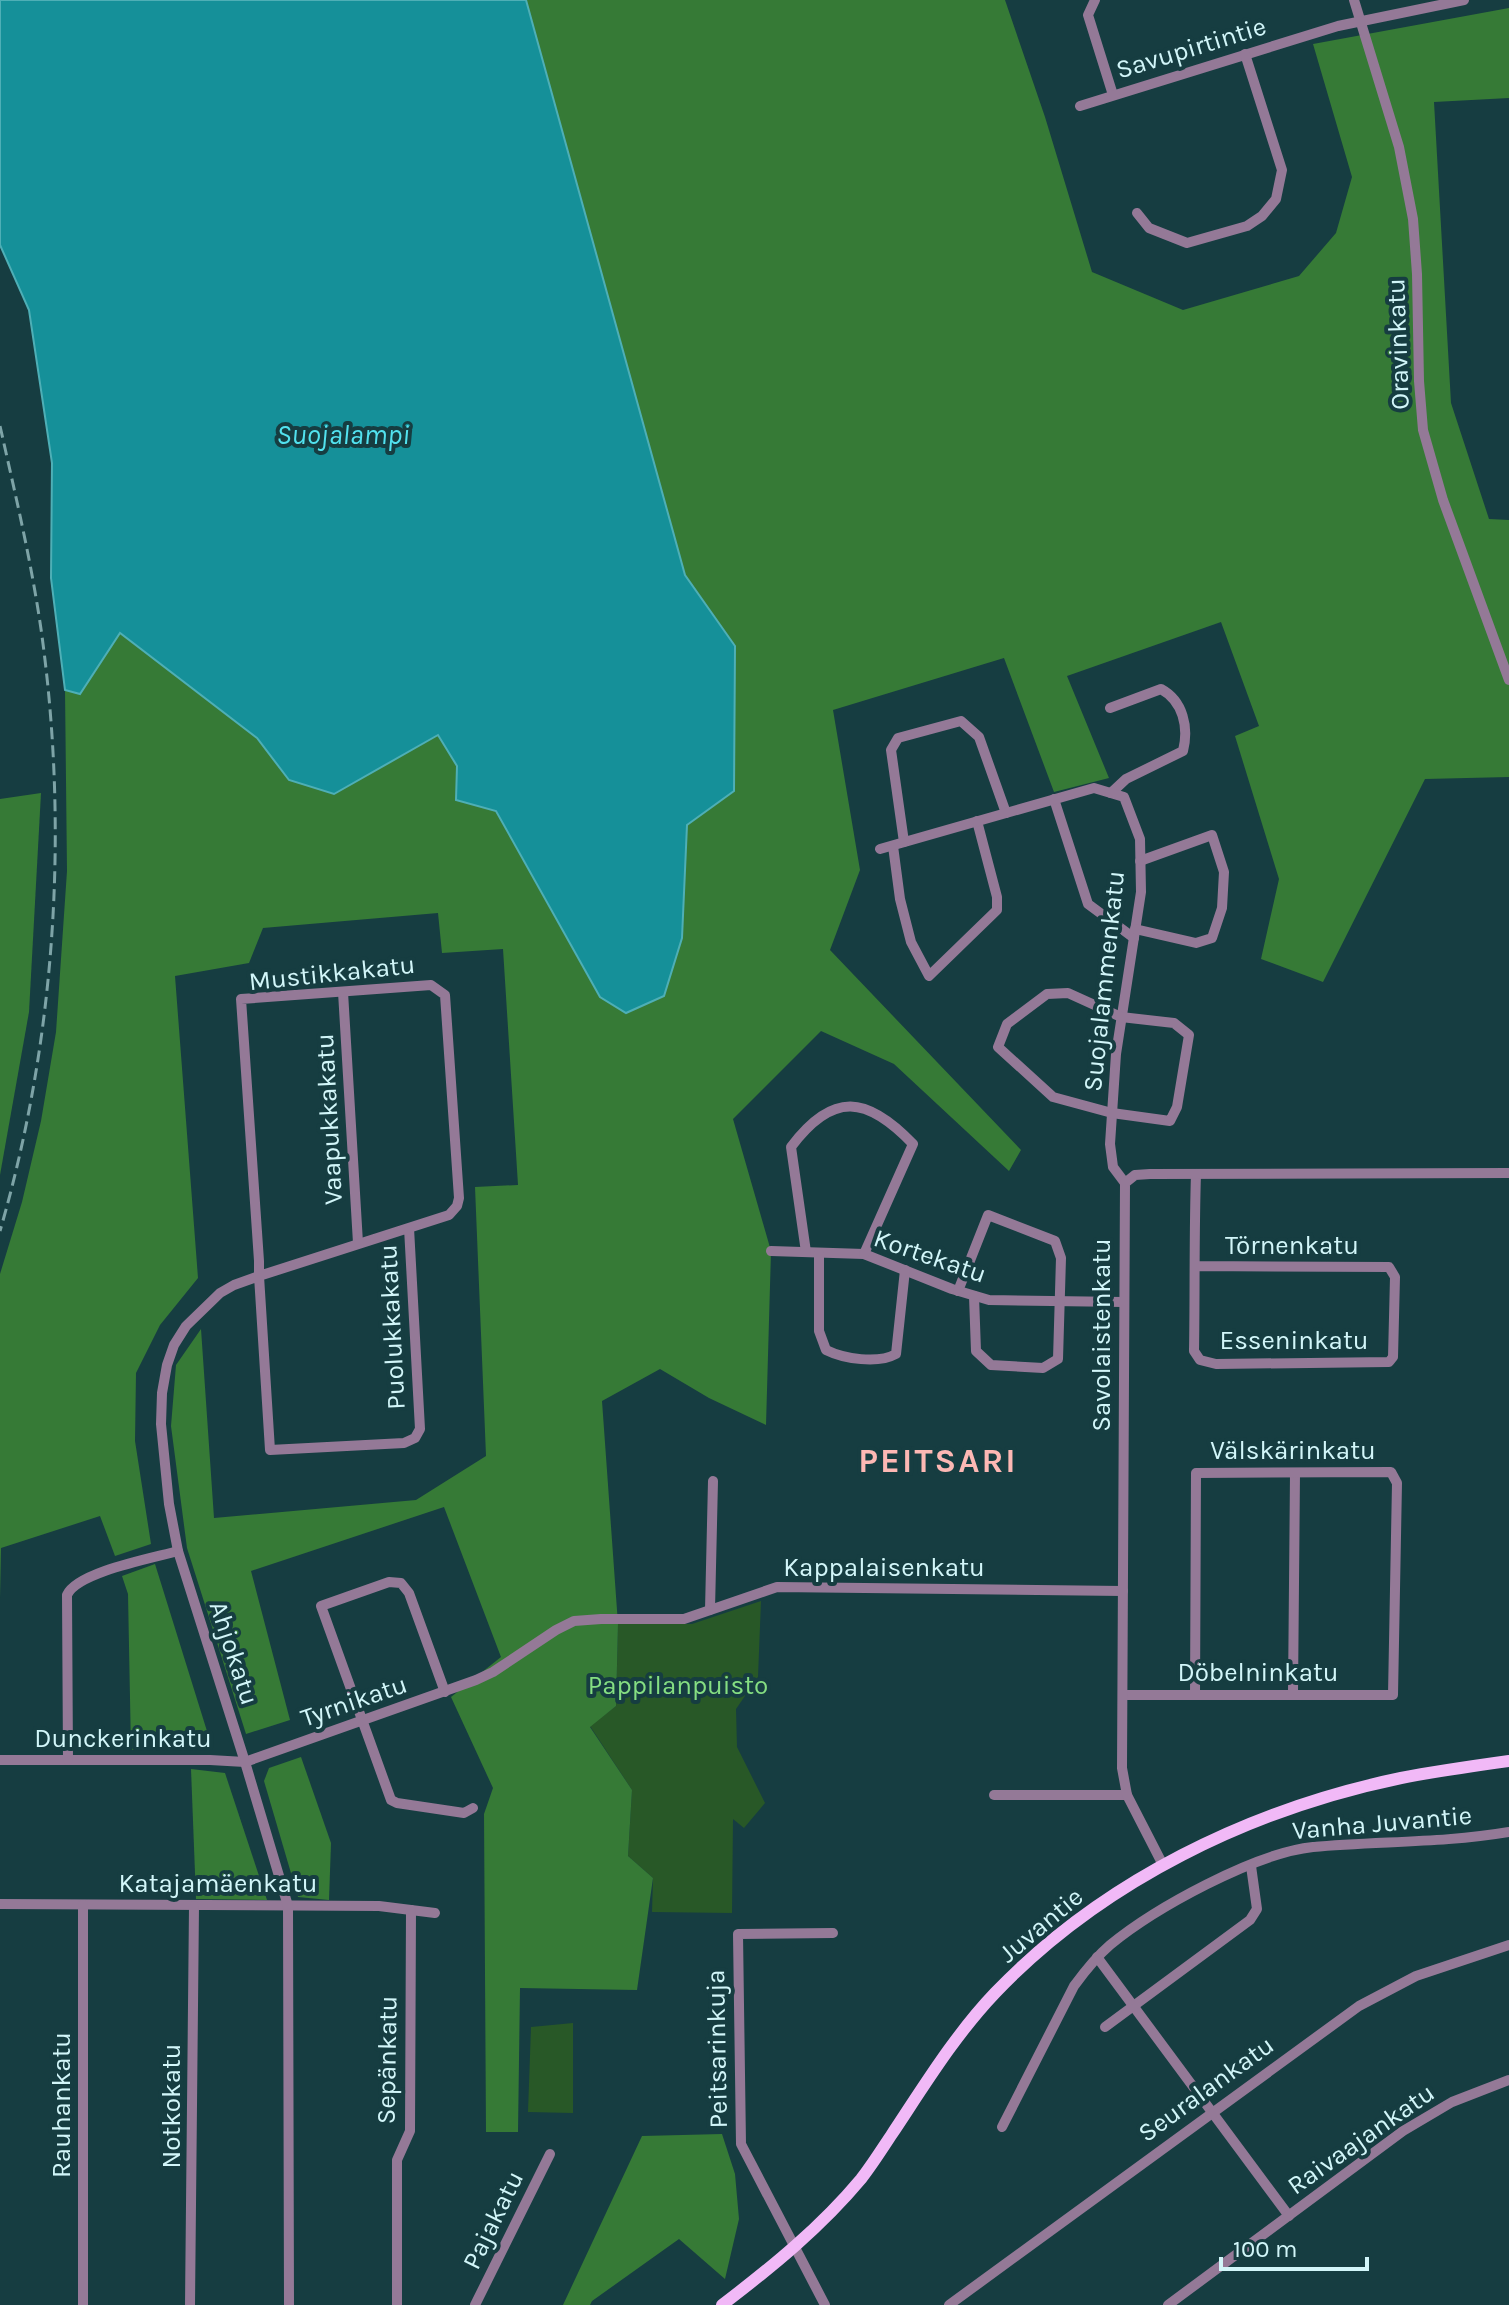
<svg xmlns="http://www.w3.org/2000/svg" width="1509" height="2305" viewBox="0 0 1509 2305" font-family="Karla,sans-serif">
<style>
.green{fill:#285827}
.forest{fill:#367a36}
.water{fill:#159099;stroke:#4eafb6;stroke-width:2}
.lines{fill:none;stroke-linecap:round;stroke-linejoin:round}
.minor{stroke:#947997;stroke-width:10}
.major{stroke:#f1b9f7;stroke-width:12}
.rail{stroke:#7ea4a7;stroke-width:3;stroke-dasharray:12 6;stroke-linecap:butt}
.labels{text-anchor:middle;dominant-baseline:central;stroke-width:8;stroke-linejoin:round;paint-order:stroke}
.street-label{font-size:26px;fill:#d2f6f9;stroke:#163d41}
.park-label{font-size:26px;fill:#85de82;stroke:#163d41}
.water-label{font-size:28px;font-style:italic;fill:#52e2ef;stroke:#163d41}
.district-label{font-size:34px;font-weight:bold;letter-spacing:2px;fill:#fdb8b4;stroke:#163d41}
</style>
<rect width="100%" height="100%" fill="#163d41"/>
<g class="green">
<polygon points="761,1601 758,1677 736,1709 737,1747 765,1803 744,1828 733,1819 732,1913 652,1912 653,1878 628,1856 632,1790 590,1726 616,1706 618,1624 692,1624"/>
<polygon points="573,2023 573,2113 528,2112 531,2027"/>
</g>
<g class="forest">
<polygon points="526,0 1005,0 1045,117 1092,272 1183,310 1299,276 1336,233 1352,177 1313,44 1509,8 1509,98 1434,102 1451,403 1489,519 1509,520 1509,777 1425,779 1323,982 1261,959 1279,879 1235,736 1259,726 1221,622 1067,676 1109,778 1054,792 1004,658 833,710 860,870 830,950 1021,1150 1009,1171 894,1064 821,1031 733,1119 771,1251 766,1425 709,1398 660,1369 602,1401 618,1624 616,1706 590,1727 632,1790 628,1856 653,1878 637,1990 520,1988 518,2132 486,2132 484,1814 493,1788 451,1697 501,1657 444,1507 251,1571 290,1720 246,1734 187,1548 171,1426 176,1365 201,1329 214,1518 416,1500 486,1456 475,1187 518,1185 503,949 442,953 438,913 263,928 249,963 175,976 198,1278 160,1325 136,1373 135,1441 151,1544 115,1556 100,1516 1,1548 0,1598 0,1274 22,1202 41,1121 56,1032 67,871 65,690 80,693 120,632 257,738 289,780 334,794 438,735 457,766 457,800 496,811 600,997 682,938 687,825 734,791 735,646 685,575"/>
<polygon points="41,793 29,1012 0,1175 0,799"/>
<polygon points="155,1564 211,1744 131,1750 128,1594 122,1576"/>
<polygon points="301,1757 331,1843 329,1900 298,1897 264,1781 269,1768"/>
<polygon points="191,1769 225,1773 267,1900 196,1899"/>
<polygon points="722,2134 735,2174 739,2219 725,2279 679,2239 592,2301 590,2305 563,2305 642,2136"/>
</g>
<polygon class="water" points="0,0 526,0 685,575 735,646 734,791 687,825 682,938 664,996 626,1013 600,997 496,811 456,800 457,766 438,735 334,794 289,780 257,738 120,633 80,694 65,690 51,578 52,463 29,310 0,245"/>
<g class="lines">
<g class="minor">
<polyline points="1095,0 1088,15 1113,95"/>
<polyline points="1354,0 1399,147 1413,219 1417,274 1419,381 1423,430 1443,500 1509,680"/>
<polyline points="1080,106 1338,26 1464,0"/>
<polyline points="1137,213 1149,228 1187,243 1247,226 1262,216 1276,199 1282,170 1245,54"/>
<path d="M1110 708 1161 689C1183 701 1189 727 1183 751L1126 779 1111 793"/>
<polyline points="1054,799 1088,904 1134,938"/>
<polyline points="904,842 891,750 898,738 961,721 979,737 1006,813"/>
<polyline points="893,846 900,899 911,942 929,976 997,910 997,897 977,821"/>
<polyline points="880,849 1094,788 1124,797 1140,839 1141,892 1116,1054 1110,1144 1113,1167 1125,1183"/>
<polyline points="1135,929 1196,943 1212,938 1222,908 1224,872 1212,835 1140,861"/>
<polyline points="343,992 358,1243"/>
<polygon points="1068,993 1121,1017 1174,1023 1189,1035 1177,1107 1170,1121 1112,1113 1053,1097 998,1047 1007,1024 1047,994"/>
<polyline points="771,1251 864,1254 952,1289 989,1300 1123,1302"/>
<path d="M806 1252 791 1147C833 1091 867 1096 913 1144L864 1254"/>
<path d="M819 1253V1331L826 1350C844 1359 878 1364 896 1354L905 1270"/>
<path d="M1195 1266 1389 1267 1395 1277 1393 1357 1389 1362 1216 1364 1200 1360 1194 1351C1195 1292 1194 1233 1196 1174"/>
<polyline points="958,1291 988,1215 1055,1241 1061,1258 1058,1359 1043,1368 991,1365 976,1351 974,1296"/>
<polyline points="710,1610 713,1481"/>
<polyline points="445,1692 409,1593 401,1583 389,1582 321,1606 391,1800 397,1803 464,1813 473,1808"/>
<polyline points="1293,1693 1295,1473"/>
<polyline points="1123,1695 1393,1695 1397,1483 1391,1472 1196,1473 1195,1694"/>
<polyline points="0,1760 210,1760 245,1762 476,1680 493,1672 556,1630 574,1621 601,1619 684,1619 777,1587 1123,1591"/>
<path d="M68 1760 67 1595C77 1572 153 1558 178 1551"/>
<polyline points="994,1795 1127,1795"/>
<polyline points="1163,1865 1127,1795 1122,1768 1125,1183 1135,1175 1150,1174 1509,1173"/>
<polyline points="0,1904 379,1906 435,1913"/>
<polyline points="1097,1957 1289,2216"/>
<polyline points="1105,2027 1250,1920 1257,1909 1251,1866"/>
<path d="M1002 2127 1074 1986C1085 1971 1096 1957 1110 1945 1155 1908 1255 1853 1313 1847 1379 1841 1444 1843 1509 1832"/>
<polyline points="83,2305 83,1905"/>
<polyline points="190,2305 194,1906"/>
<polyline points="289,2305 288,1906 245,1762 178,1551 169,1504 161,1424 162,1393 167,1365 174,1345 186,1326 220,1293 234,1285 259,1276 449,1215 457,1206 459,1198 445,995 431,985 241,999 259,1261 259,1276 270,1450 404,1443 415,1438 420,1429 409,1228"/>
<polyline points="397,2305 397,2160 410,2131 411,1910"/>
<polyline points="475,2305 550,2154"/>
<polyline points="825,2305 741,2144 738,1934 833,1933"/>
<polyline points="949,2305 1359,2006 1416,1976 1509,1945"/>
<polyline points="1168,2305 1403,2131 1452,2102 1509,2080"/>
</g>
<path class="major" d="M722 2305C772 2267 821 2227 861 2179 872 2165 882 2149 892 2134 924 2086 955 2035 995 1993 1102 1881 1251 1809 1401 1778 1437 1771 1473 1766 1509 1761"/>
<path class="rail" d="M0 426C15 493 31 560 41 629 69 828 56 1038 0 1231"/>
</g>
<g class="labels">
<g class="street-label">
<text transform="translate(1191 48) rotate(-17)">Savupirtintie</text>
<text transform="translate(1398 344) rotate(-92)">Oravinkatu</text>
<text transform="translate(332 973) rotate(-6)">Mustikkakatu</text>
<text transform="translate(1104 981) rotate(-84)">Suojalammenkatu</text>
<text transform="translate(329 1119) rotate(-93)">Vaapukkakatu</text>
<text x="1292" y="1245">Törnenkatu</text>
<text transform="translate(930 1256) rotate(19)">Kortekatu</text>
<text transform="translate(392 1327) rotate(-93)">Puolukkakatu</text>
<text transform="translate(1101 1335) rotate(-90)">Savolaistenkatu</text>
<text x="1294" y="1340">Esseninkatu</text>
<text x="1293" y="1450">Välskärinkatu</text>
<text x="884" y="1567">Kappalaisenkatu</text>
<text transform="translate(234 1653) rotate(72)">Ahjokatu</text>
<text x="1258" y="1672">Döbelninkatu</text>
<text transform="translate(354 1701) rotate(-19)">Tyrnikatu</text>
<text x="123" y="1738">Dunckerinkatu</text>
<text transform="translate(1382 1823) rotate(-5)">Vanha Juvantie</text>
<text x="218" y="1883">Katajamäenkatu</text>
<text transform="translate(1041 1925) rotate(-40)">Juvantie</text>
<text transform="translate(717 2049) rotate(-91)">Peitsarinkuja</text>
<text transform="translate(387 2060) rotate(-89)">Sepänkatu</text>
<text transform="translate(1206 2089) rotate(-36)">Seuralankatu</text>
<text transform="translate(61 2105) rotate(-90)">Rauhankatu</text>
<text transform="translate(171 2106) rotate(-90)">Notkokatu</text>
<text transform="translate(1361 2139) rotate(-35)">Raivaajankatu</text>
<text transform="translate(493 2220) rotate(-64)">Pajakatu</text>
</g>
<g class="park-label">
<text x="678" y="1685">Pappilanpuisto</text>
</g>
<g class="water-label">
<text x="343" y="434">Suojalampi</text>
</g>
<g class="district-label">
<text x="938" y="1461">PEITSARI</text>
</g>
</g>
<path d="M1221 2257v12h146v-12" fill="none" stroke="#d2f6f9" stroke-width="4"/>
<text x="1233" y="2257" font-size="24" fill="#d2f6f9" stroke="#163d41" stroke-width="6" paint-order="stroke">100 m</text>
</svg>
